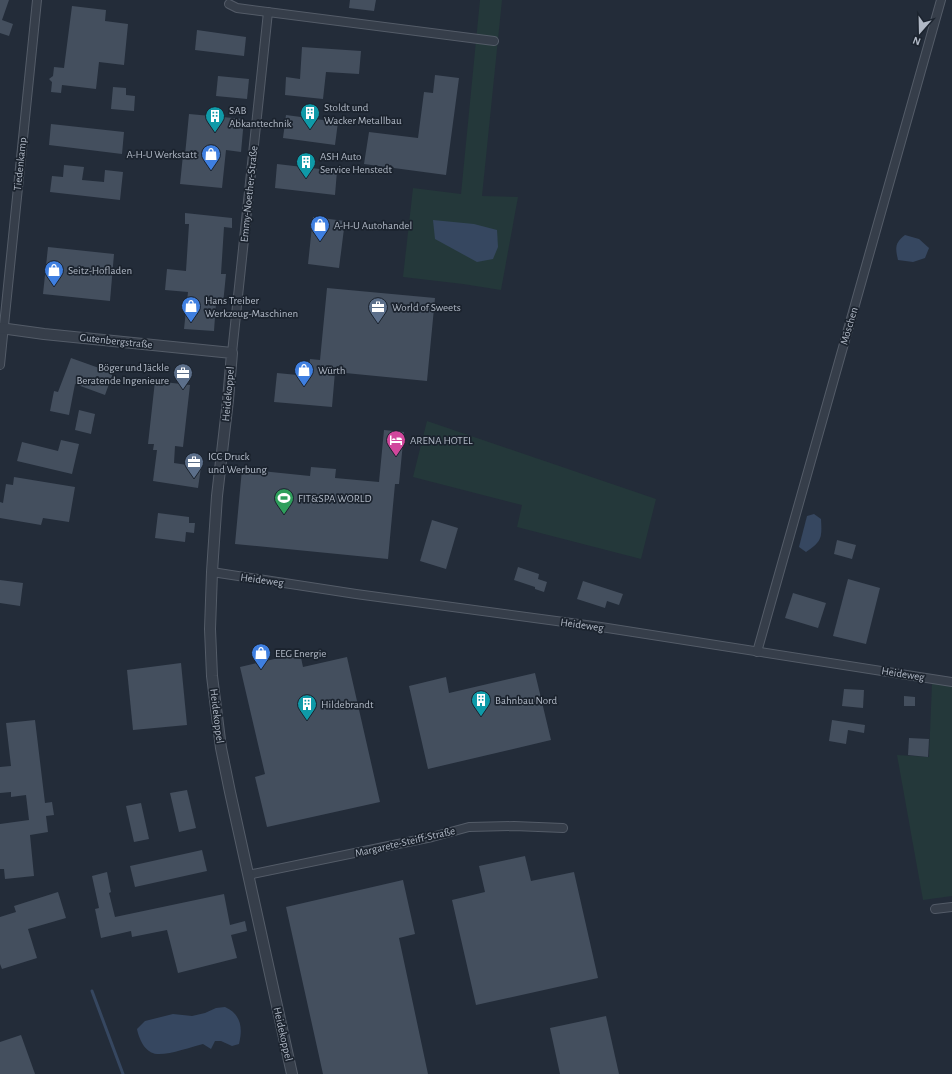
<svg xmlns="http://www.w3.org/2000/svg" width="952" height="1074" viewBox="0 0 952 1074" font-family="'Alegreya Sans',sans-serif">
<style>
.green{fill:#24383a}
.water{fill:#364760}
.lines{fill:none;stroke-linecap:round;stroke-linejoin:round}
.stream{stroke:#364760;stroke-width:3}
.building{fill:#444f5e}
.minor-casing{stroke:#545c68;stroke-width:10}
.tertiary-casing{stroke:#545c68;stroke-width:12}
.minor{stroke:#363e4a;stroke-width:8}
.tertiary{stroke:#363e4a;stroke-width:10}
.labels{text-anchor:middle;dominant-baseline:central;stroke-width:3.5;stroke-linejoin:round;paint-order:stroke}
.poi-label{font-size:11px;fill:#b1b9c6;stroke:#1b232e;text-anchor:start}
.street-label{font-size:11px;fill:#b1b9c6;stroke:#1b232e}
</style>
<rect width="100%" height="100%" fill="#232c39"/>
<g class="green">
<polygon points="480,0 502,0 482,196 518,197 501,290 463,284 403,277 413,188 461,194"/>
<polygon points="427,421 656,499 641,559 517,527 522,505 413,477"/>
<polygon points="932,683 952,687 952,896 923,900 897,755 929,757"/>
</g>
<g class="water">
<polygon points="433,220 474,224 497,230 498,247 493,259 477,262 435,239"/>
<path d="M905 235 919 239 929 248 925 258 913 262 898 260C895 247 895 243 905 235Z"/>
<path d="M814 514 821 519C822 538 822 541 806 552L799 547 807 516Z"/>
<path d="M225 1007C241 1014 243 1028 239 1044L232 1046 221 1041H215L211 1049 203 1044C191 1047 169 1055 157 1054 145 1053 139 1039 137 1029L145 1021 173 1014 192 1016 205 1013 216 1008Z"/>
</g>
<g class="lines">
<polyline class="stream" points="92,991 123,1074"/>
</g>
<g class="building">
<polygon points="0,0 9,0 2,20 13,24 9,36 0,33"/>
<polygon points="350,0 376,0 374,11 349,8"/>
<polygon points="72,6 106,10 105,21 128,24 124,65 99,62 96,89 62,85 61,93 51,92 52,82 49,79 53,76 54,67 64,68"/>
<polygon points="197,30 246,37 244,56 195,50"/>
<polygon points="302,47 361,51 359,74 326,72 323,99 285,95 286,77 300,79"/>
<polygon points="435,75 459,78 446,175 364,164 369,132 418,138 424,92 433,93"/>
<polygon points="218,76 249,79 247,99 216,96"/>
<polygon points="113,87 126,88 126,95 135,96 134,111 111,109"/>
<polygon points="189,114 244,119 241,152 226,150 222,188 180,184 183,155 185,155"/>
<polygon points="286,115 338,122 335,145 283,138"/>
<polygon points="51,124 124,132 122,154 49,145"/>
<polygon points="277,164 337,171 335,195 275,188"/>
<polygon points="64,165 84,167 82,180 104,182 105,170 123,172 120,200 50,192 52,176 63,177"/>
<polygon points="185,213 232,218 232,228 224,227 221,274 226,274 223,304 216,303 214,331 184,329 188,292 165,290 167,269 186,271 189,224 185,224"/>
<polygon points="313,217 345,221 339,268 308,264"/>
<polygon points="48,247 114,254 110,301 43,294"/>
<polygon points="327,288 435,298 427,381 335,372 332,407 274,402 277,373 308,376 310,359 320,360"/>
<polygon points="71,358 113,373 105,395 75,384 69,415 50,411 54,391 58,392"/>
<polygon points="155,381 190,385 183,447 175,446 174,463 201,467 198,488 153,481 157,450 153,450 154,444 148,444"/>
<polygon points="79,410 95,414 91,434 75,430"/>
<polygon points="384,430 404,432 399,484 395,484 388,559 235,544 242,469 310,476 311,467 336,469 335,478 379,482"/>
<polygon points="61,440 79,444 72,474 17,461 22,442 58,451"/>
<polygon points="14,477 75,487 69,522 43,518 41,525 0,518 0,502 3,503 6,484 13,485"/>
<polygon points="158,513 189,517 189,523 195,523 194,533 186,532 185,542 155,538"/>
<polygon points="432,520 458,528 446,569 420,561"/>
<polygon points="837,540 856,545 852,559 834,554"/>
<polygon points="518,567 539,574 538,579 547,582 544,592 535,589 535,587 514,580"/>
<polygon points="848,579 880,588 866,644 833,636"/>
<polygon points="0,580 23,583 20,606 0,603"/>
<polygon points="583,581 623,594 619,605 607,601 605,608 577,599"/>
<polygon points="793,593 826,603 818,628 785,618"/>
<polygon points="300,653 303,667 347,657 380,802 267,827 255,777 265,774 240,667"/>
<polygon points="181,663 187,725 133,730 127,670"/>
<polygon points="535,673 551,740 428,769 409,686 446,677 449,693"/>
<polygon points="844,689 864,690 863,708 842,706"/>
<polygon points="904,696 915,697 915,706 904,706"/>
<polygon points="35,720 45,803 52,802 54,815 46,816 48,832 30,835 34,876 5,879 4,869 0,869 0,824 29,820 26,795 11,797 11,792 0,793 0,767 11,766 6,723"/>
<polygon points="832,720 865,725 864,733 848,730 846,744 829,741"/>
<polygon points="909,738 929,739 928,757 908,755"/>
<polygon points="187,790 196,828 179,832 170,793"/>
<polygon points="141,803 149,839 134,842 126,806"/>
<polygon points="202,850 207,871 135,887 130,866"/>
<polygon points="525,856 531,881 574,872 598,978 476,1005 452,900 485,892 479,866"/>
<polygon points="107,872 111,892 109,893 115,917 224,894 230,925 245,921 247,931 231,935 237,958 178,973 167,930 132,937 131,931 101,938 95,909 99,908 92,876"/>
<polygon points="403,880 415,934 399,938 428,1074 323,1074 286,907"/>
<polygon points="58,892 66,918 28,929 37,958 2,969 0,964 0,917 16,912 14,906"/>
<polygon points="606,1016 619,1074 560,1074 550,1028"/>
<polygon points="21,1035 35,1074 0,1074 0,1042"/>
</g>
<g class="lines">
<g class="minor-casing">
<g id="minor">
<polyline points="229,4 237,8 494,41"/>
<polyline points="232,353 268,12"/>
<polyline points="0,365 37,0"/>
<polyline points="212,572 356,594 601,627 952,682"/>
<polyline points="757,652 941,0"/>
<polyline points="248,875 432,837 469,827 514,826 563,828"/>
<polyline points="935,909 952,907"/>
</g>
</g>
<g class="tertiary-casing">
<polyline id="tertiary" points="0,328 44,334 232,353 228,400 217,496 212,572 210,629 212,676 221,748 230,792 292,1074"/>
</g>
<use href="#minor" class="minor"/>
<use href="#tertiary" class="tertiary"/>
</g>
<defs>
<g id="building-pin" transform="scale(1)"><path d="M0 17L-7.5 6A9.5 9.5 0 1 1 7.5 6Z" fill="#0f9aa8" stroke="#1b232e"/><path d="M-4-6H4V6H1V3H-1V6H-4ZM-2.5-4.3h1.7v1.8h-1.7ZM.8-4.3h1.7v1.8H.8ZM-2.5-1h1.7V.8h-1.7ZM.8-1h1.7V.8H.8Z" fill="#fff"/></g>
<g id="shop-pin" transform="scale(1)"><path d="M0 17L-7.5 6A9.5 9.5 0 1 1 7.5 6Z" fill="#3f7fe0" stroke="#1b232e"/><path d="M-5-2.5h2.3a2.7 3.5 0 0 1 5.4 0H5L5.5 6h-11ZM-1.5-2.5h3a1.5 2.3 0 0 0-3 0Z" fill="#fff"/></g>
<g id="office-pin" transform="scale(1)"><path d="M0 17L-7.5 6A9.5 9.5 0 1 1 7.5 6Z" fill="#5c6f8a" stroke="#1b232e"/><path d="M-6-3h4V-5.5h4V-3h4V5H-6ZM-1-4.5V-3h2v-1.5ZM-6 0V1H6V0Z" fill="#fff"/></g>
<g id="hotel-pin" transform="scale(1)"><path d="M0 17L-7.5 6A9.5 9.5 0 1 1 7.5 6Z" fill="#d1479c" stroke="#1b232e"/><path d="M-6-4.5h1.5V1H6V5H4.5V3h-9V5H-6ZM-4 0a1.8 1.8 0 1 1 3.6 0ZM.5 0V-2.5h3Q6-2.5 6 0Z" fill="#fff"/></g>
<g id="stadium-pin" transform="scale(1)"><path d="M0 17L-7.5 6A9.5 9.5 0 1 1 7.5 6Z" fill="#2e9e5b" stroke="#1b232e"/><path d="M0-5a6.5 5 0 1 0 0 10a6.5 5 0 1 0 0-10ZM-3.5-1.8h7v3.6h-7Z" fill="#fff"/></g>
</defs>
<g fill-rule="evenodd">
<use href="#building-pin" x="310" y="113"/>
<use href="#building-pin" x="215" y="116"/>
<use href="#shop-pin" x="211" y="154"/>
<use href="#building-pin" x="306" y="162"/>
<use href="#shop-pin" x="320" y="225"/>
<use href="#shop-pin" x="54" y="270"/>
<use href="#shop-pin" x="191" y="306"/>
<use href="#office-pin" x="378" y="307"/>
<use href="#shop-pin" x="304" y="370"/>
<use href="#office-pin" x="183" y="373"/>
<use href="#hotel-pin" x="396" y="440"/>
<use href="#office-pin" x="194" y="462"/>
<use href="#stadium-pin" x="284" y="498"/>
<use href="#shop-pin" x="261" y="653"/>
<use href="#building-pin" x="481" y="700"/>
<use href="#building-pin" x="307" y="704"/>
</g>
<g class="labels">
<g class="poi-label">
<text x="324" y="107">Stoldt und<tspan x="324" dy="13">Wacker Metallbau</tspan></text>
<text x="229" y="110">SAB<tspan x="229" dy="13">Abkanttechnik</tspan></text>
<text x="197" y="154" text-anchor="end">A-H-U Werkstatt</text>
<text x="320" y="156">ASH Auto<tspan x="320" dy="13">Service Henstedt</tspan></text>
<text x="334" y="225">A-H-U Autohandel</text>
<text x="68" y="270">Seitz-Hofladen</text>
<text x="205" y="300">Hans Treiber<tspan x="205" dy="13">Werkzeug-Maschinen</tspan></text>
<text x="392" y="307">World of Sweets</text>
<text x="169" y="367" text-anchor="end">Böger und Jäckle<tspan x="169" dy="13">Beratende Ingenieure</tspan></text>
<text x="318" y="370">Würth</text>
<text x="410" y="440">ARENA HOTEL</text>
<text x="208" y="456">ICC Druck<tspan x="208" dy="13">und Werbung</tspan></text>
<text x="298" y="498">FIT&amp;SPA WORLD</text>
<text x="275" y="653">EEG Energie</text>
<text x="495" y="700">Bahnbau Nord</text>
<text x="321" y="704">Hildebrandt</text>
</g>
<g class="street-label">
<text transform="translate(20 164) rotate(-84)">Tiedenkamp</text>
<text transform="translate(249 194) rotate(-84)">Emmy-Noether-Straße</text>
<text transform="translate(849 326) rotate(-74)">Möschen</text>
<text transform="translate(116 341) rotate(6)">Gutenbergstraße</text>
<text transform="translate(228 394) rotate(-85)">Heidekoppel</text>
<text transform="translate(262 580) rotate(8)">Heideweg</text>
<text transform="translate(582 625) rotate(8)">Heideweg</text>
<text transform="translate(903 674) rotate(9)">Heideweg</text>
<text transform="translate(217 716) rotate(83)">Heidekoppel</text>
<text transform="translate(405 842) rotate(-13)">Margarete-Steiff-Straße</text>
<text transform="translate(283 1034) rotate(77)">Heidekoppel</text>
</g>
</g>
<g transform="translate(920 32) rotate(200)" stroke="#1b232e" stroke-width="3" paint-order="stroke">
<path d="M0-3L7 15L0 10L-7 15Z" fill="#b1b9c6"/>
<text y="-6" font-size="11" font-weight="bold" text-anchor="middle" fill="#b1b9c6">N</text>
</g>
</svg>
